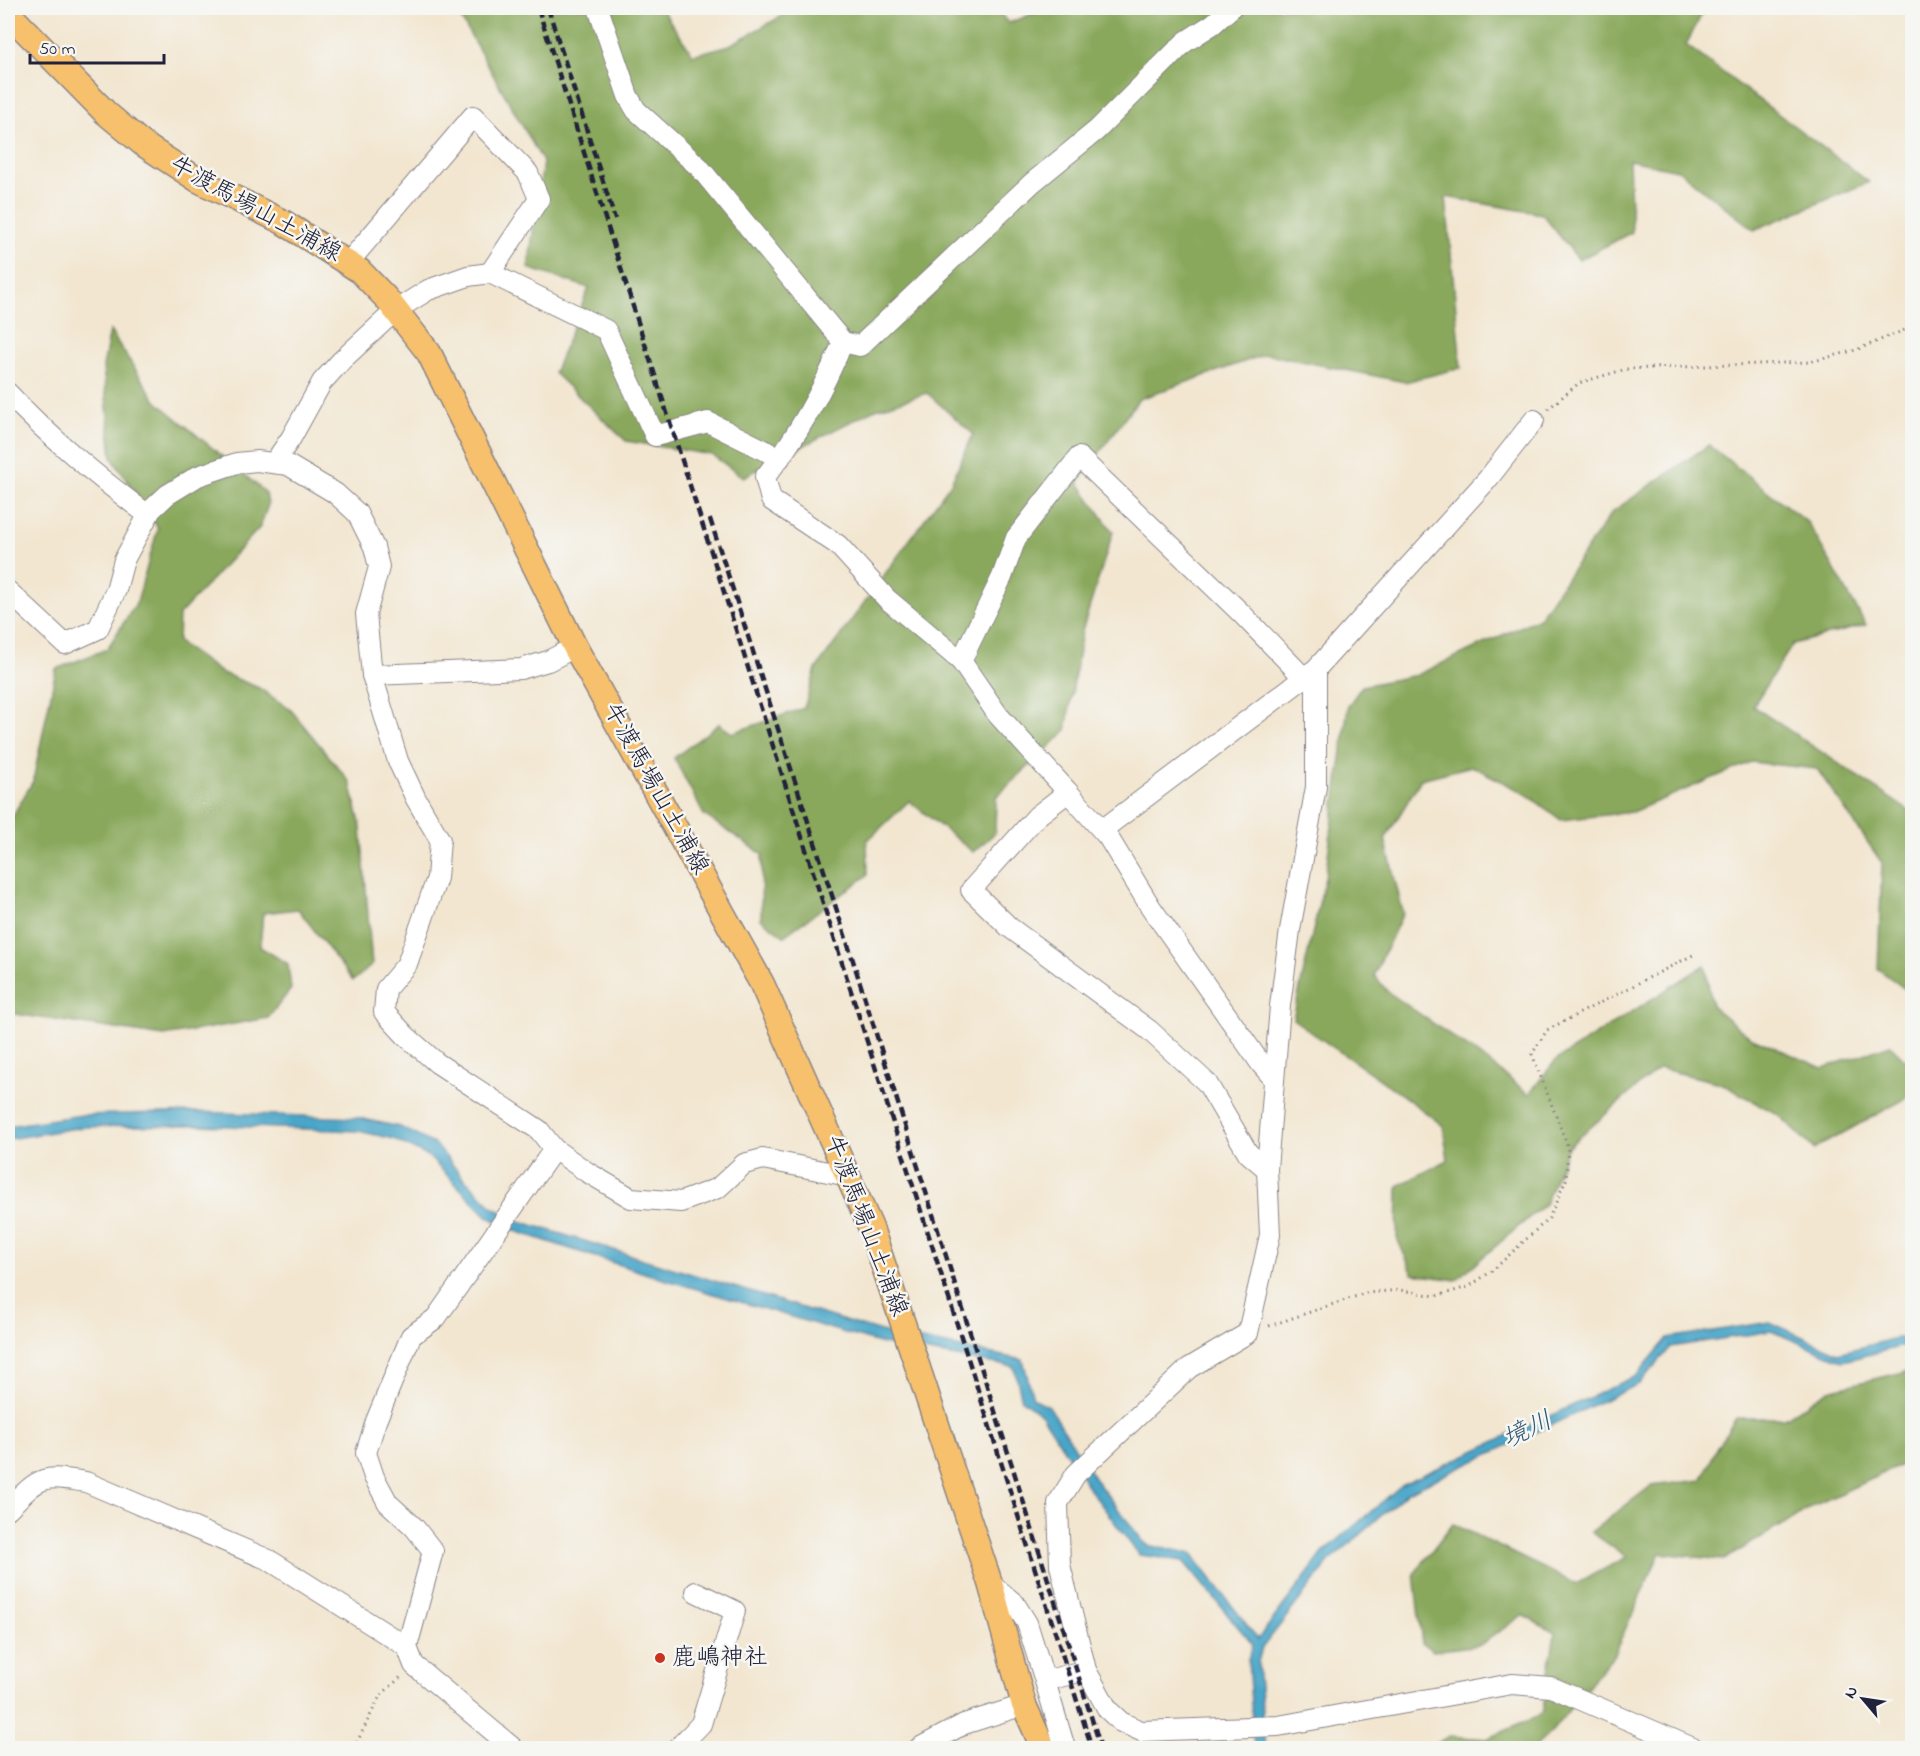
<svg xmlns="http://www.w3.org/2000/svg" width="1920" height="1756" viewBox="0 0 1920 1756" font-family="'Indie Flower','Klee One',sans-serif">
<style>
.forest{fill:#89a85c;stroke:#56654c;stroke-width:1.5}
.water{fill:#49a6c8;stroke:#366482;stroke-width:1.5}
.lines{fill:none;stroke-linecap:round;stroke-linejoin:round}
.minor-casing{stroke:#8a8486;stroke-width:22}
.major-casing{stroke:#8a8486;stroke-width:27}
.path{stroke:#8a8486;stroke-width:3;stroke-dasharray:1.5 4.5;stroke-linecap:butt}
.minor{stroke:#fff;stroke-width:20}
.major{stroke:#f7c06c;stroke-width:24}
.rail{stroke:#22223b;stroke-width:4.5;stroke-dasharray:9 4.5;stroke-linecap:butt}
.poi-dot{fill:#c8321e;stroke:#f6f6f2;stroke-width:2}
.labels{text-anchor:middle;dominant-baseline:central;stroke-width:5;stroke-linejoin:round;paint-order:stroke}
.street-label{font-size:24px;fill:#22223b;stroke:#f6f6f2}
.poi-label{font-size:24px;fill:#22223b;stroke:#f6f6f2;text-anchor:start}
.water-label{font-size:26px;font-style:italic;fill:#325773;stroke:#f6f6f2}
</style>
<rect width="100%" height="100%" fill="#f6f6f2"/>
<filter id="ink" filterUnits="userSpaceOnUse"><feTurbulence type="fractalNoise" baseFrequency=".0167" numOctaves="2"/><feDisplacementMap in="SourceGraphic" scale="12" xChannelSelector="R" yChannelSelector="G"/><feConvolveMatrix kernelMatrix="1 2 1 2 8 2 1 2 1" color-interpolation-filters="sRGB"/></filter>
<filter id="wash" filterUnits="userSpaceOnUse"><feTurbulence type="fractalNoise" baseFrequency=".008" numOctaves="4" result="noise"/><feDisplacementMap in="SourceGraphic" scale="24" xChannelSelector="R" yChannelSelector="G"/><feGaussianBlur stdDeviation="1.35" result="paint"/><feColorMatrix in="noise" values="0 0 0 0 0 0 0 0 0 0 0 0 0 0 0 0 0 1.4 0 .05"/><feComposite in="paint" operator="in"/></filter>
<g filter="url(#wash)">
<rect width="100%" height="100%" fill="#f2e6d0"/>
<g class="forest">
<polygon points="455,8 661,8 693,55 730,45 796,8 994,8 1009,23 1047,8 1705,8 1686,45 1869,182 1754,230 1678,170 1629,160 1632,232 1579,260 1542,214 1446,197 1461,368 1405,382 1266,354 1139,399 1078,482 1113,532 1082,631 1066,731 996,797 995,833 973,852 909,801 867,841 868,875 784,936 761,919 762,854 704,815 674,758 719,724 732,733 804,708 816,669 951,483 973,434 927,393 873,410 743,477 712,455 626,441 554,373 589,288 528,268 543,162"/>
<polygon points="110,331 156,401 266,493 268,505 260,527 179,615 178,642 220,672 259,688 291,710 350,782 361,827 372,965 353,981 298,909 263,913 260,947 288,964 291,989 268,1018 164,1036 8,1013 8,824 33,781 56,669 107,649 137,602 158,528 112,458 103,366"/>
<path d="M1709 445 1808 523 1866 625 1793 644 1753 706 1912 813V994L1878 969 1882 863 1817 769 1751 762 1632 812 1561 820 1526 794 1472 766 1421 779 1385 839 1403 913 1374 975 1388 992 1486 1060 1529 1094 1555 1061 1705 965 1712 1006 1750 1037 1823 1068 1890 1045 1912 1066V1095L1814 1149 1779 1115 1720 1083 1659 1068 1568 1147 1545 1204 1456 1280 1413 1274 1397 1238 1398 1186 1448 1160 1443 1126C1395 1087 1342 1055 1293 1019L1325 878 1348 706 1362 686 1417 675 1539 618 1612 512Z"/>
<polygon points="1912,1370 1912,1460 1813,1506 1724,1560 1660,1553 1614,1654 1552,1731 1534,1748 1428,1748 1449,1736 1487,1739 1542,1714 1555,1633 1523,1615 1480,1645 1433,1651 1422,1643 1414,1574 1453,1524 1576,1584 1627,1557 1591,1532 1651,1486 1702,1480 1716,1449 1736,1418 1785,1418 1829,1390"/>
</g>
<polygon class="water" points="197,1112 359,1118 400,1127 436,1145 462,1176 493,1207 516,1220 881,1332 1023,1360 1033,1398 1049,1406 1094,1478 1146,1545 1191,1553 1258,1639 1324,1552 1403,1484 1636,1376 1668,1338 1770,1322 1838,1353 1912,1334 1912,1344 1843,1361 1771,1331 1671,1347 1639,1384 1408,1492 1330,1561 1262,1648 1258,1662 1265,1748 1254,1748 1248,1660 1253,1645 1183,1561 1139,1555 1086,1484 1042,1415 1022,1400 1014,1367 882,1344 663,1279 509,1229 487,1216 429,1157 394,1139 358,1131 196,1125 83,1127 8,1139 8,1126 82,1115"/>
</g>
<g filter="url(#ink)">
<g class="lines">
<g class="minor-casing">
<g id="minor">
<polyline points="598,8 628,96 636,110 699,167 843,342 860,346 1032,183 1097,130 1185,42 1213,24 1231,8"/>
<polyline points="348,263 473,116 528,173 539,199 490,273"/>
<path d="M843 342C823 390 797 437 765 477L771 500 838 545 887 599 961 661 998 715 1068 792"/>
<path d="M8 393C51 439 98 477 148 515"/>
<polyline points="1534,420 1487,480 1316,669 1316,787 1290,930 1280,1006 1267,1169 1270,1235 1248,1333 1189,1368 1076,1474 1058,1503 1060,1565 1086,1670 1108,1710 1121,1722 1141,1731 1278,1726 1512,1684 1551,1687 1693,1748"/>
<polyline points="274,463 291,438 322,382 342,360 396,310 428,290 468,276 490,273 606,330 655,436 708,422 780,458"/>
<polyline points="8,591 65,644 98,629 116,590 124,560 151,510 167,495 198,476 237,463 257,461 288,465 335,493 357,513 374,547 379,567 366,614 372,675 398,761 416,799 440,840 437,878 407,964 386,989 384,1012 406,1036 437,1063 539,1130 554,1149 587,1172 631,1198 681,1202 718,1188 744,1164 763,1159 848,1176"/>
<polyline points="961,661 1002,577 1016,538 1079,457 1241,613 1304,678"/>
<polyline points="372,675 521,669 548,661 575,647"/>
<polyline points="1102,830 1313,671"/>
<polyline points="1267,1169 1248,1153 1207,1083 1149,1030 1009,927 971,890 1037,816 1068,792 1108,837 1150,906 1261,1064 1274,1079"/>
<path d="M8 1509C40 1477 40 1474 86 1482L269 1560 407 1647 414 1665 513 1748"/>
<polyline points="990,1583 1015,1604 1027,1623 1045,1681 1086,1670"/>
<polyline points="407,1647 433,1551 414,1527 388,1503 374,1477 366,1453 376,1421 411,1336 436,1318 554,1149"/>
<polyline points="1045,1681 1065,1748"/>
<polyline points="678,1748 701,1724 735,1611 696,1592"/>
<polyline points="919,1748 964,1724 1024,1705"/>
</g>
</g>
<g class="major-casing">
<polyline id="major" points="8,13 106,113 143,144 198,180 283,222 360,271 386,298 429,353 575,647 762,984 871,1228 990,1583 1024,1705 1043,1748"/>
</g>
<g class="path">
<polyline points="1548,409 1579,383 1626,369 1810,362 1856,350 1912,327"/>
<polyline points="1269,1326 1366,1293 1400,1290 1436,1296 1468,1287 1492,1271 1549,1218 1566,1180 1568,1147 1532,1054 1547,1030 1695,954"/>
<polyline points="354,1748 380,1696 402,1676"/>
</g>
<use href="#minor" class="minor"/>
<use href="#major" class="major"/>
<g class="rail">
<polyline points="538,8 1092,1748"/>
<polyline points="548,8 615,219"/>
<polyline points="710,519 850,951 1101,1748"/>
</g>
</g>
</g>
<circle class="poi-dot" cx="660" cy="1658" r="6"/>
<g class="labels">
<g class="street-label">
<text transform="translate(255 210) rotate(29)">牛渡馬場山土浦線</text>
<text transform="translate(655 789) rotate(61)">牛渡馬場山土浦線</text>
<text transform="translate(865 1226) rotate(69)">牛渡馬場山土浦線</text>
</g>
<g class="poi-label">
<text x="672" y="1658">鹿嶋神社</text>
</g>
<g class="water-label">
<text transform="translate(1528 1431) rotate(-25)">境川</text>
</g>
</g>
<rect width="1920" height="1756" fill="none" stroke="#f6f6f2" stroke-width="30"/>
<g transform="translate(1863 1699) rotate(299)" stroke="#f6f6f2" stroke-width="4.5" paint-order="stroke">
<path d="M0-4.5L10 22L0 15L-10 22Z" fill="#22223b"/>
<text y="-9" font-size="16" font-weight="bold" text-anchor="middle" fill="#22223b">N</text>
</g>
<path d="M30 54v9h134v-9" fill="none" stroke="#22223b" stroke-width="3"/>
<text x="39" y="54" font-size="18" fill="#22223b" stroke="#f6f6f2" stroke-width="4.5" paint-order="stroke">50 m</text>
</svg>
